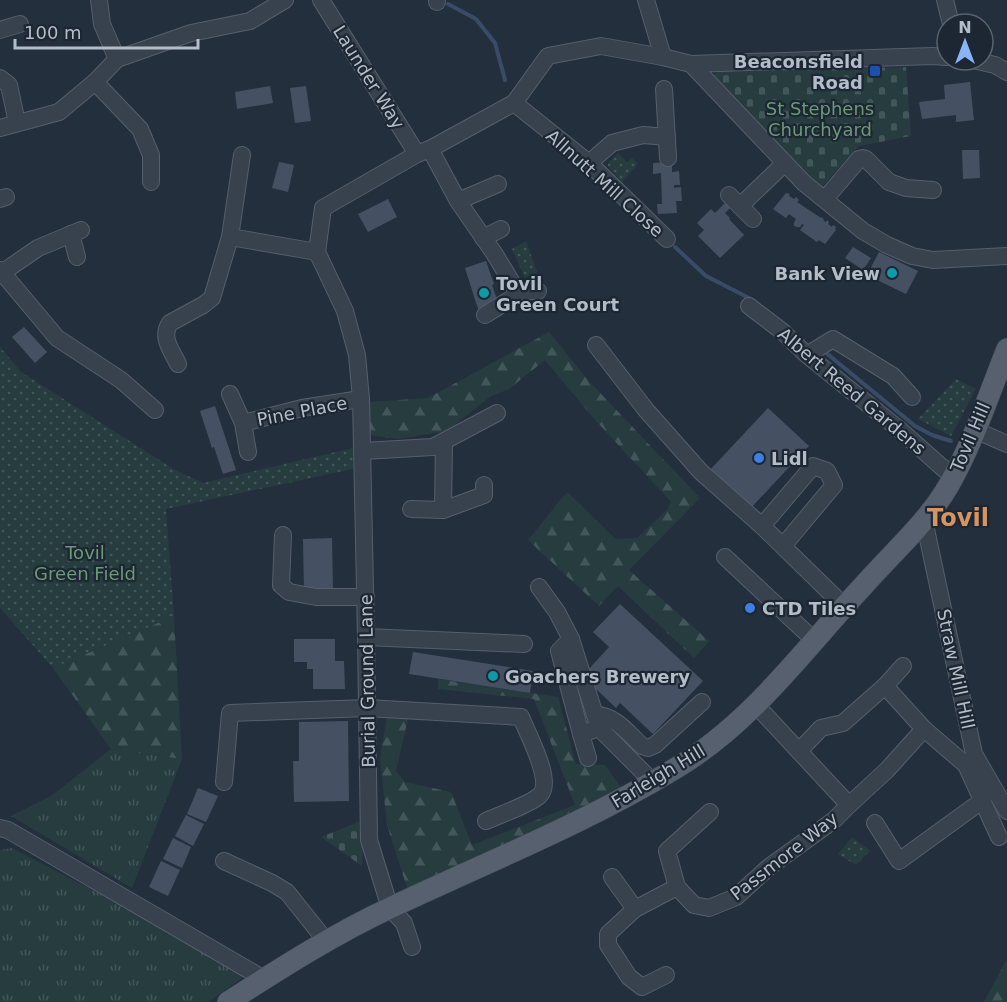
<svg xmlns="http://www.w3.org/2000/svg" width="1007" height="1002" viewBox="0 0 1007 1002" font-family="'DejaVu Sans',sans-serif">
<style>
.grass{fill:url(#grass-tufts)}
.forest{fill:url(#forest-firs)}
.cemetery{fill:url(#cemetery-stones)}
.park{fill:url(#park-dots)}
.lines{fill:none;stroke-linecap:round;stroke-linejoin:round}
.stream{stroke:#394c67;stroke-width:4}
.building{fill:#455162}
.minor-casing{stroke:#565f6c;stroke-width:18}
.major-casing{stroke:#414a57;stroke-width:22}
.minor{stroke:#38414e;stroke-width:16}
.major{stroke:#56606e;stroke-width:21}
.transit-dot{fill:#1a4fb4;stroke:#1d2633;stroke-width:2}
.culture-dot{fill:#0f9aa8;stroke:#1d2633;stroke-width:2}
.shop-dot{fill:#3f7fe0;stroke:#1d2633;stroke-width:2}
.labels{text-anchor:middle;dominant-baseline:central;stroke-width:4.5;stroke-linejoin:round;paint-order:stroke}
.poi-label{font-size:18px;font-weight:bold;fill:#b4bcc9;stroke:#1d2633;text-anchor:start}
.street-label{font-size:18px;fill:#b4bcc9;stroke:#1d2633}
.park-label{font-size:18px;fill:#6b9a76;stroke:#1d2633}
.district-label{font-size:24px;font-weight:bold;fill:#d59563;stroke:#1d2633}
</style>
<defs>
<pattern id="grass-tufts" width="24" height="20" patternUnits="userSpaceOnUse" patternTransform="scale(1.5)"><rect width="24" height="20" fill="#263c3f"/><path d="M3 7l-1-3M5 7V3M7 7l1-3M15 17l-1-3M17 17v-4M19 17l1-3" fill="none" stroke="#435659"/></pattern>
<pattern id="forest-firs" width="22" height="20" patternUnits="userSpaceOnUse" patternTransform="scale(1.5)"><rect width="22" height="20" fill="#263c3f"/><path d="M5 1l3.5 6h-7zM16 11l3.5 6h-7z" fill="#435659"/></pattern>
<pattern id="cemetery-stones" width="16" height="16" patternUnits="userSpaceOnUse" patternTransform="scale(1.5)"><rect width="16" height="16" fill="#263c3f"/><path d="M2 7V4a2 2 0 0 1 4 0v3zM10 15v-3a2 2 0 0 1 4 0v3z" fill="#435659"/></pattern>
<pattern id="park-dots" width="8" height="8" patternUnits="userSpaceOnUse" patternTransform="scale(1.5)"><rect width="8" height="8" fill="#263c3f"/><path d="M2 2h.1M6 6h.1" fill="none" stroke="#435659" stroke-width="1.8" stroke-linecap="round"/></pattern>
</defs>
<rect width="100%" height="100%" fill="#242f3e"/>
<g class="grass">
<polygon points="111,749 182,759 132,888 11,816 51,796"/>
<polygon points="12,848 215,954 243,977 208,1002 0,1002 0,850"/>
</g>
<g class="forest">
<polygon points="549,332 588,380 700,498 629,570 709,641 694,658 618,586 599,606 528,540 567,492 616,539 637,538 667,510 671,502 596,421 545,360 509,389 491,396 447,431 397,439 370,435 369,402 428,398"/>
<polygon points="174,616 182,759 111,749 53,668"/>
<polygon points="438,679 558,697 576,764 605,765 622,789 489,858 407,888 387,825 380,759 388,709 410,710 396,771 405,782 451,792 472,845 575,805 534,699 438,689"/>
<polygon points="1007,959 1007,1002 984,1002"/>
</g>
<g class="cemetery">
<polygon points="906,67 911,136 859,146 820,189 711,76 718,72"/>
<polygon points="364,820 362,866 321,837"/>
</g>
<g class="park">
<polygon points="618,153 627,162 632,158 638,164 622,182 608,166 608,163"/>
<polygon points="526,241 537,272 525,278 512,249"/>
<polygon points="0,347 21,372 175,470 203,483 353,448 353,469 166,509 174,616 53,668 0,608"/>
<polygon points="956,379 976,389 951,436 918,419"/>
<polygon points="852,837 870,851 856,865 838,854"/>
</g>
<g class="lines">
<g class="stream">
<polyline points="448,4 476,19 495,43 505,80"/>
<polyline points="675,247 706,276 751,299"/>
<polyline points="825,352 915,426 932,435 951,441"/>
</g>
</g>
<g class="building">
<polygon points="970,82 974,120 956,122 956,115 922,119 919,102 945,99 944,85"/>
<polygon points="270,86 273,103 237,109 235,92"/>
<polygon points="306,86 311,121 295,123 290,88"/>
<polygon points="962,150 979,150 980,178 963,179"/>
<polygon points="279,162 294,165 288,192 272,188"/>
<polygon points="672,162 672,172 679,171 680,185 674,185 674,188 681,187 682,201 676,201 677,213 658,214 657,204 662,204 661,173 653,174 653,163"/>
<polygon points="786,193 790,194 789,196 794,199 796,197 799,200 797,202 821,218 821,217 824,219 823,220 826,222 827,220 829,222 828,224 832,227 833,225 836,227 835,229 836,230 825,244 819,240 817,242 800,230 804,225 802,224 800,227 797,227 794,226 794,223 796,219 789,214 786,218 773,209"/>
<polygon points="388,199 397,217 368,232 358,214"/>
<polygon points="725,203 730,208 725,213 730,218 729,219 744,235 720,258 698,236 704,230 697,223 711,209 715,213"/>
<polygon points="853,247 871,258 863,270 845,258"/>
<polygon points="879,252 918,271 906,294 867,275"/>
<polygon points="486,261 494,284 492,285 498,302 478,309 465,268"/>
<polygon points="24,327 47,352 35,363 12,337"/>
<polygon points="215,406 236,470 223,474 214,447 212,448 200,411"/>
<polygon points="768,408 809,446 750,509 709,471"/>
<polygon points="332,538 333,590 304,591 303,539"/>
<polygon points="620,604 703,681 653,734 620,703 616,708 594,687 589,669 609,647 593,632"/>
<polygon points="294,639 335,639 335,661 344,661 345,689 313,689 313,669 307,669 307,662 294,662"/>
<polygon points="413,652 533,671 530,693 409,674"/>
<polygon points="348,721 349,801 294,802 293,761 299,761 299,722"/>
<polygon points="198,788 218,796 206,822 187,814"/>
<polygon points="186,815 204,824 193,846 175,836"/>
<polygon points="173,838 191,847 182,868 163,859"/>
<polygon points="161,861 180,870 168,896 149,887"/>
</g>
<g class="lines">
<g class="minor-casing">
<g id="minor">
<polyline points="99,0 102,24 117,59"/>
<polyline points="321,0 417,154"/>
<polyline points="437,0 437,2"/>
<polyline points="646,0 663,57"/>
<polyline points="945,0 951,24"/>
<polyline points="0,30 20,24"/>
<polyline points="973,60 995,65 1007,72"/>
<polyline points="691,64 804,183 863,231 887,245 912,256 933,260 1007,256"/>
<polyline points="0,78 9,85 17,123"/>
<polyline points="95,82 140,129 151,155 151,182"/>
<polyline points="664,89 668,158"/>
<polyline points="514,103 589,163 667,239"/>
<polyline points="0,128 59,112 95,82 117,59 191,33 250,21 285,0"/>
<polyline points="430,149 458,201 494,253 517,291 512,298 485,315"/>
<polyline points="589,163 612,143 643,135 667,137"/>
<polyline points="729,195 740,206"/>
<polyline points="0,199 6,197"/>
<polyline points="825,199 859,159 863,158 866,159 889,182 906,188 933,190"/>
<polyline points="458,201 498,184"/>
<polyline points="753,219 740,206 785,163"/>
<polyline points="71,234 77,257"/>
<polyline points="230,237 317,252"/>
<polyline points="483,238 501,229"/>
<polyline points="0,270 57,338 121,380 155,410"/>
<polyline points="3,272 38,248 81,230"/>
<polyline points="517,291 538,291"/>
<polyline points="749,306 783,332 807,355 900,430 953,477"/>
<polyline points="596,345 646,410 701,472 762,526 845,607"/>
<polyline points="807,355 833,339 893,376 912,397"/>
<path d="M178 364C172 351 160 337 170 323L203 305 212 298 230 237 242 155"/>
<polyline points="230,394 243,423 248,452"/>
<polyline points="243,423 302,408 361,399"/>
<polyline points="975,430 1007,444"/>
<polyline points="444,442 443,510 484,495 484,485"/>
<polyline points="363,451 433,447 497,413"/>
<polyline points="411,509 443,510"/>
<polyline points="924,520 974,754 1007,811"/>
<polyline points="762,526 813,466 827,471 834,485 783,546"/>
<polyline points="283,535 281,585 289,592 316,597 366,597"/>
<polyline points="725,557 815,641"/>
<polyline points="539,587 557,612 571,639 599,728 653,782"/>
<polyline points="366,637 524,644"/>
<polyline points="571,639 559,651 581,734 599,728"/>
<polyline points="885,686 924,729 966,765 999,837"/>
<path d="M596 715C615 715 629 734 642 746L648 748 655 745 702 702"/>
<polyline points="581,734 588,758"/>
<polyline points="799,751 821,728 843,723 885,686 903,666"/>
<path d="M224 782 230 713 367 708 521 717C527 733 554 781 540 795 533 803 497 816 486 821"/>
<polyline points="849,805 887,770 924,729"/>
<polyline points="710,812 667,851 677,887 694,905 709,908 736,897 769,867 834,820 849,805 755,704"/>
<polyline points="875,823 899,861 983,800"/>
<polyline points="0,828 8,830 264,979"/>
<polyline points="224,861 272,883 287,892 326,941"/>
<polyline points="612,877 635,909"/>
<polyline points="412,947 404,923 390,908 369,840 366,637 361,399 357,355 345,311 317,252 323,208 417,154 430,149 514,103 548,56 601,46 663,57 691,64 932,56 947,57"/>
<polyline points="666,975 642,987 629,977 608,945 608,934 635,909 677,887"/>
</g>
</g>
<g class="major-casing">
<path id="major" d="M228 1002C281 968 334 934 392 907 487 862 586 823 676 768 752 723 805 648 864 585 893 552 927 523 949 485 973 443 989 394 1007 349"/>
</g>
<use href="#minor" class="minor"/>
<use href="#major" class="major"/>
</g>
<rect class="transit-dot" x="869" y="65" width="12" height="12" rx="3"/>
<g class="culture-dot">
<circle cx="892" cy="273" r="6"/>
<circle cx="484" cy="293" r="6"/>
<circle cx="493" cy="676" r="6"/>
</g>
<g class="shop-dot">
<circle cx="759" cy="458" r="6"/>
<circle cx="750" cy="608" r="6"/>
</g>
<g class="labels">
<g class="poi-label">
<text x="863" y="61" text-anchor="end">Beaconsfield<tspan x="863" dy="21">Road</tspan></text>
<text x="880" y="273" text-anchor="end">Bank View</text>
<text x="496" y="283">Tovil<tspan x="496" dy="21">Green Court</tspan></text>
<text x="771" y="458">Lidl</text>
<text x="762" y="608">CTD Tiles</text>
<text x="505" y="676">Goachers Brewery</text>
</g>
<g class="street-label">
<text transform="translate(369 77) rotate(58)">Launder Way</text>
<text transform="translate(605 183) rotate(42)">Allnutt Mill Close</text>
<text transform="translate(852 391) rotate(40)">Albert Reed Gardens</text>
<text transform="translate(302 411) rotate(-11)">Pine Place</text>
<text transform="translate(970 437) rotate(-67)">Tovil Hill</text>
<text transform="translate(956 669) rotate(78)">Straw Mill Hill</text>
<text transform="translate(367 681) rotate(-91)">Burial Ground Lane</text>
<text transform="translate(658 776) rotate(-31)">Farleigh Hill</text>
<text transform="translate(784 856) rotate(-38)">Passmore Way</text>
</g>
<g class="park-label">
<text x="820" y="108">St Stephens<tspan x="820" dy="21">Churchyard</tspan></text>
<text x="85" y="552">Tovil<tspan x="85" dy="21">Green Field</tspan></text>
</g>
<g class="district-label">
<text x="958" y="518">Tovil</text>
</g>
</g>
<g transform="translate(965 42)"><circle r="28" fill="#1d2633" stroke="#59626f" stroke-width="1.5"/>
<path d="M0-4.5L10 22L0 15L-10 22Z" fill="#8ab4f8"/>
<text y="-9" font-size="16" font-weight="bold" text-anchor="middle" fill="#b4bcc9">N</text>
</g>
<path d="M15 39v9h183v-9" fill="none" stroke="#b4bcc9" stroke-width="3"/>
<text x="24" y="39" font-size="18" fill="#b4bcc9" stroke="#1d2633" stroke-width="4.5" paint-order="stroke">100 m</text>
</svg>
